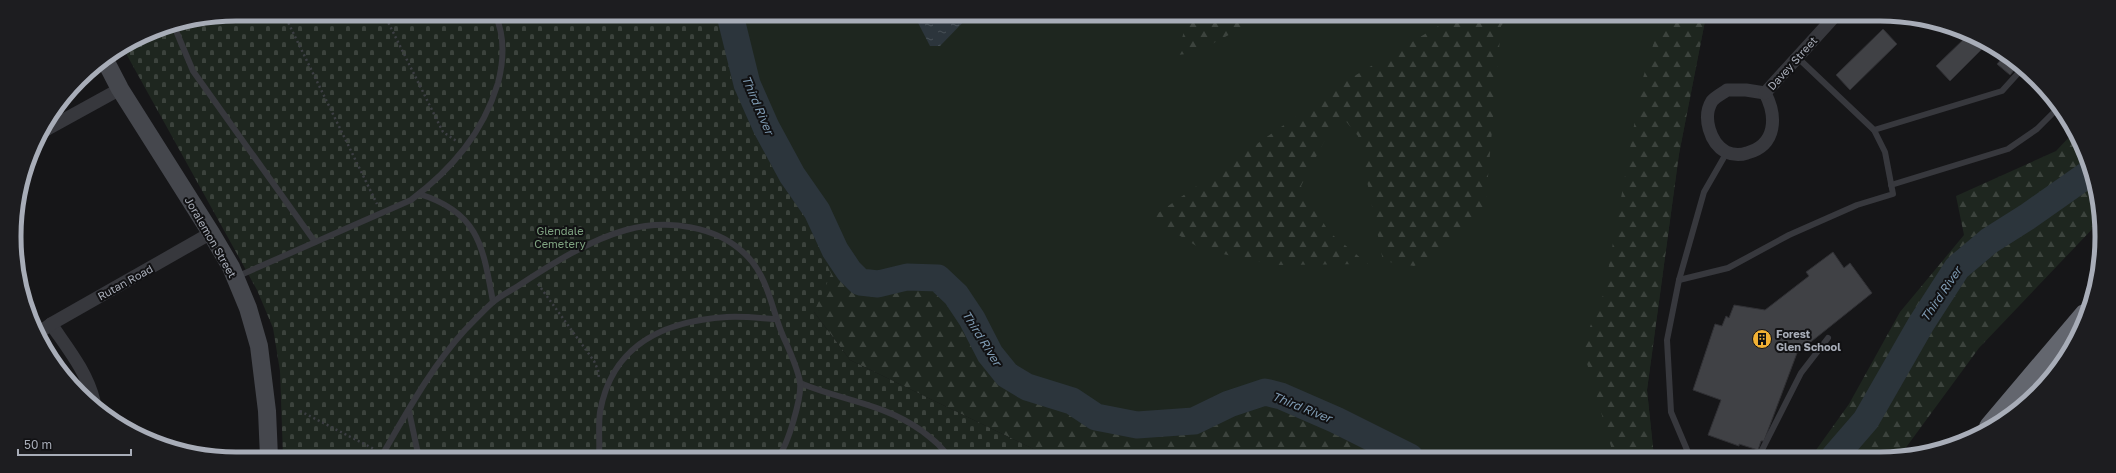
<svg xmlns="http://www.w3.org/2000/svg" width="2116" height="473" viewBox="0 0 2116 473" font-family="'Golos Text',sans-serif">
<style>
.green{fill:#1e261f}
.forest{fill:url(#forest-firs)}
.cemetery{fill:url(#cemetery-stones)}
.water{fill:url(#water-ripples)}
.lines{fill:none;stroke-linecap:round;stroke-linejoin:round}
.river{stroke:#2c353c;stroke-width:27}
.building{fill:#404145;stroke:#303034}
.path{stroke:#3d3f44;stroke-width:2.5;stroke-dasharray:2 3;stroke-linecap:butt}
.lane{stroke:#37383d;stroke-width:6}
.street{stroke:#37383d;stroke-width:13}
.secondary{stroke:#45474d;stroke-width:18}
.highway{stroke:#63666e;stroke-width:22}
.labels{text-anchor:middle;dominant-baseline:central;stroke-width:4;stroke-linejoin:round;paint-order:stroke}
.street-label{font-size:11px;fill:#a8adb8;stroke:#111113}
.park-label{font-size:11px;fill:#7fa381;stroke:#111113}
.poi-label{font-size:11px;font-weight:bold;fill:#a8adb8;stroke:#111113;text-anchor:start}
.water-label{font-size:12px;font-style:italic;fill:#7f9bb3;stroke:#111113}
.rim{fill:none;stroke:#a8adb8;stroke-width:5}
</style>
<defs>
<pattern id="forest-firs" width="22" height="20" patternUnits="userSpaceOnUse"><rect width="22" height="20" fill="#1e261f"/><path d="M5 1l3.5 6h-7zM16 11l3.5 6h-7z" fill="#3c433d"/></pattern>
<pattern id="cemetery-stones" width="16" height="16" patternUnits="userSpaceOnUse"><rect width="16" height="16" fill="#1e261f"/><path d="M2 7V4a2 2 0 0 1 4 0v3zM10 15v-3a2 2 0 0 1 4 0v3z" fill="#3c433d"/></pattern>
<pattern id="water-ripples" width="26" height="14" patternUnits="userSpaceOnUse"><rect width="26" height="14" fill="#2c353c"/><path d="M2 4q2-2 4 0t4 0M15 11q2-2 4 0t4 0" fill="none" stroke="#485056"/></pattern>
</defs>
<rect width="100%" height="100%" fill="#161618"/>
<polygon class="green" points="730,15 1706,16 1679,154 1647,390 1654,457 1410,457 1336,420 1281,396 1265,392 1229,404 1194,421 1137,425 1096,417 1072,401 1027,387 1007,375 990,354 972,319 907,277 878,284 860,282 849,271 835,250 817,211 792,175 766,127 747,84"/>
<g class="forest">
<polygon points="690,15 730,15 747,84 766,127 792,175 817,211 835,250 849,271 860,282 878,284 907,277 938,278 956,295 972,319 990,354 1007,375 1027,387 1072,401 1096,417 1137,425 1194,421 1229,404 1265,392 1281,396 1336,420 1410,457 1050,457 850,360 814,312"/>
<polygon points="1189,15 1266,15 1195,53 1177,55"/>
<polygon points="1457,15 1510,15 1501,26 1485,211 1432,258 1414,266 1383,261 1358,136 1344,119 1328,134 1301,186 1329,232 1368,264 1277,265 1203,250 1151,218 1351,78"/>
<polygon points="1662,16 1706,16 1679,154 1647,390 1654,457 1614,457 1582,346 1604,293 1642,81"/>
<polygon points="2072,134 2094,179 2097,224 1979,348 1899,457 1811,457 1849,404 1900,312 1964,235 1956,196 2056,151"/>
</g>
<polygon class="cemetery" points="237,14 719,15 730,75 774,172 806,215 831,274 814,312 850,360 1050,457 283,457 280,371 273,328 257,290 123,48 152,31"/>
<polygon class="water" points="914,15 970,15 940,46 930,46"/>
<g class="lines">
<g class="river">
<polyline points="730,15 747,84 766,127 792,175 817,211 835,250 849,271 860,282 878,284 907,277 938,278 956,295 972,319 990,354 1007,375 1027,387 1072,401 1096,417 1137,425 1194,421 1229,404 1265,392 1281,396 1336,420 1410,457"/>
<polyline points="1834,457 1866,420 1921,324 1957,268 1989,241 2027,217 2091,172"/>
</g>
</g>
<g class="building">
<polygon points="1883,29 1897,44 1850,90 1836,75"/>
<polygon points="1967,36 1988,43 1950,81 1936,66"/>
<polygon points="2004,56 2017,67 2010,75 1997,64"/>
<polygon points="1833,252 1844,268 1850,263 1872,293 1797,353 1764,441 1761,441 1758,450 1739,444 1739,446 1708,435 1721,400 1693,390 1715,324 1722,326 1726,316 1729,318 1734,305 1765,310 1809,276 1806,272"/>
</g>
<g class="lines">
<g class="path">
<polyline points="284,14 377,204"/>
<polyline points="384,14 443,132 458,142"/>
<polyline points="538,284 594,361 598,370 599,378"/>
<polyline points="300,411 374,449"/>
</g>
<g class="lane">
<polyline points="174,26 193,71 315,242"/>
<polyline points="1797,57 1874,130 2002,91 2021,70"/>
<polyline points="1891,185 2008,149 2037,129 2059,107"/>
<path d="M419 194C479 212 483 247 493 302"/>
<path d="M236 277 411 200C452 169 483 133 498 83 504 60 505 36 495 14"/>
<polyline points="1679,280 1728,268 1789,235 1857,205 1893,194 1885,152 1874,130"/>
<path d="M800 383C843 401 883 403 922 431 932 439 942 446 948 457"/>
<polyline points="409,411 417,449 420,457"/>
<path d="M381 457C406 414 431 367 465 330 474 321 483 311 492 303 500 296 510 291 518 286 550 265 589 240 626 230 667 219 718 225 748 257 768 278 772 310 783 336 789 350 797 366 800 382 802 397 788 445 778 457"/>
<path d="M599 457C600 442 598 427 600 412 612 344 664 321 727 317 742 316 759 318 775 319"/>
<polyline points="1690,457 1671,412 1667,340 1679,280 1704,192 1727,152"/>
<polyline points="1755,457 1762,450 1801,373 1828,338"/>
</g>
<g class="street">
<path d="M1727 90H1746L1765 93C1777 116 1777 145 1747 153 1741 155 1733 155 1726 152 1710 143 1702 117 1712 101 1715 97 1723 93 1727 90Z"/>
<polyline points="1765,93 1835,16"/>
<polyline points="40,133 120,89"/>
<path d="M51 324C68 349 87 372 94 401"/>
<polyline points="40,332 51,324 211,233"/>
</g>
<polyline class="secondary" points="105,60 120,89 211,233 231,267 248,308 259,346 267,411 269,457"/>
<polyline class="highway" points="1990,427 2085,315"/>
</g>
<defs>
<g id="building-disc" transform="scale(1)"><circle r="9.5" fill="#f2b134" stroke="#111113"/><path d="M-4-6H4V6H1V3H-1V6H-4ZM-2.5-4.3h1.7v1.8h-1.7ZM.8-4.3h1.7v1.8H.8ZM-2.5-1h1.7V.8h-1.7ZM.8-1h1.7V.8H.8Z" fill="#111"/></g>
</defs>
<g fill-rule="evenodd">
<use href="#building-disc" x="1762" y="339"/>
</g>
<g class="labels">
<g class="street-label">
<text transform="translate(1792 63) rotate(-48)">Davey Street</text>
<text transform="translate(211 237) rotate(60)">Joralemon Street</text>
<text transform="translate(125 282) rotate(-29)">Rutan Road</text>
</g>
<g class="park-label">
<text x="560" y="230">Glendale<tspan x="560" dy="13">Cemetery</tspan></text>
</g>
<g class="poi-label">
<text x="1776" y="333">Forest<tspan x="1776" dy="13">Glen School</tspan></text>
</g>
<g class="water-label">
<text transform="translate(758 105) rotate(67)">Third River</text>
<text transform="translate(1941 294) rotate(-56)">Third River</text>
<text transform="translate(982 338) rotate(58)">Third River</text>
<text transform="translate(1302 407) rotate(22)">Third River</text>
</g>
</g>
<path d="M0 0H2116V473H0ZM236 21H1880A215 215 0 0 1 2095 236V237A215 215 0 0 1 1880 452H236A215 215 0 0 1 21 237V236A215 215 0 0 1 236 21Z" fill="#1d1d20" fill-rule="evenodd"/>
<path class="rim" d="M236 21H1880A215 215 0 0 1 2095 236V237A215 215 0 0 1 1880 452H236A215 215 0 0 1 21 237V236A215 215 0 0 1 236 21Z"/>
<path d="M18 449v6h113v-6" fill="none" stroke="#a8adb8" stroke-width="2"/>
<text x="24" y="449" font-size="12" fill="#a8adb8" stroke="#111113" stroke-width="3" paint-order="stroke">50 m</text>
</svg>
